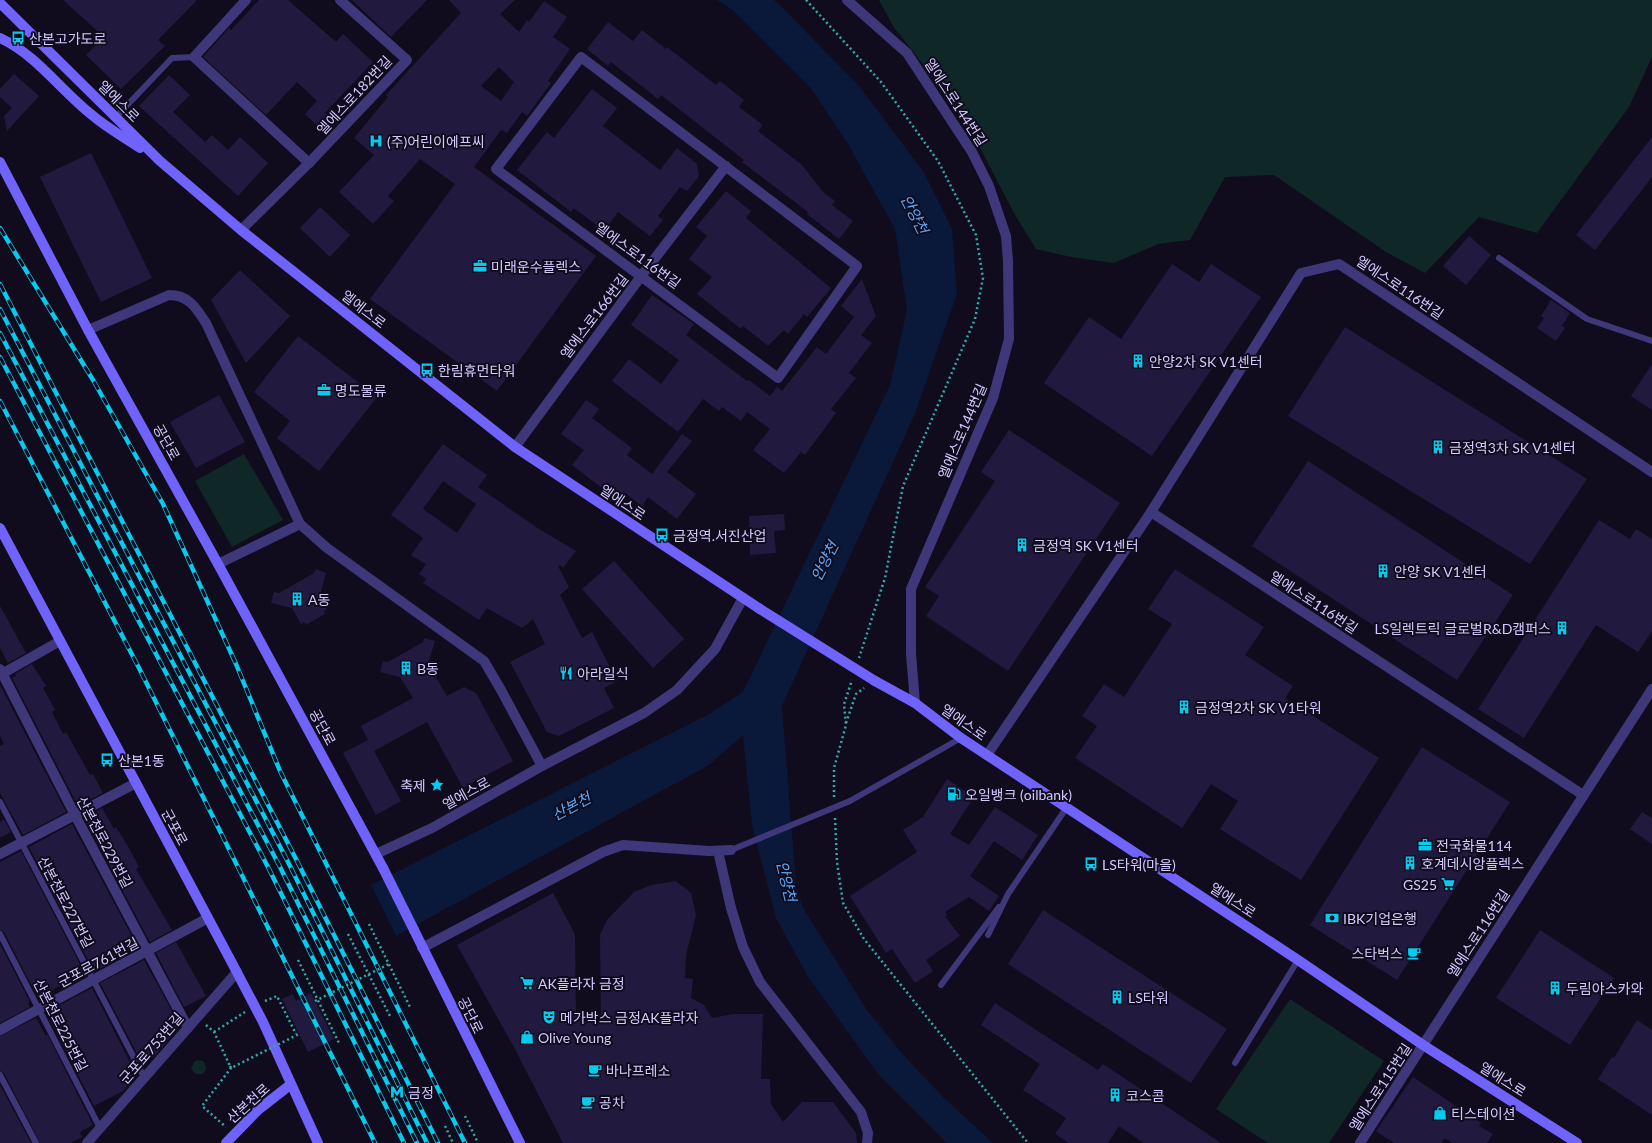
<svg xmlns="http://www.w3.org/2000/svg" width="1652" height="1143" viewBox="0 0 1652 1143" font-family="Lato,'Noto Sans KR',sans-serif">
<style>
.green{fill:#0f2727}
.water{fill:#0a1839}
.building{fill:#22193e;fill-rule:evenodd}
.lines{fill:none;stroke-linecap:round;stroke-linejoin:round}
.path{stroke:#30acab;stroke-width:2.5;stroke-dasharray:2 3;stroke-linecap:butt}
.lane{stroke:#3e387b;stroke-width:6}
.street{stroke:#3e387b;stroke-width:10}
.secondary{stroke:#6f63fb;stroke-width:10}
.rail-casing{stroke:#06caee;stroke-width:4.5}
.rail{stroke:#100c1d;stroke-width:3;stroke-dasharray:9;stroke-linecap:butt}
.path-bridge{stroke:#30acab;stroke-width:2.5;stroke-dasharray:2 3;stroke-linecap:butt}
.lane-bridge{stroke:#3e387b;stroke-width:6}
.secondary-bridge{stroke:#6f63fb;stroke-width:10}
.labels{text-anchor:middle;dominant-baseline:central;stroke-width:4;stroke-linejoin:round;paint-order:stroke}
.poi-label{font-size:14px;fill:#d3cafe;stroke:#100c1d;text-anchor:start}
.street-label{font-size:14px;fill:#d3cafe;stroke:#100c1d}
.water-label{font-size:15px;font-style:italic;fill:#5aa8fb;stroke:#100c1d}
</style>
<rect width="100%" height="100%" fill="#100c1d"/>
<g class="green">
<polygon points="879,0 1652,0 1652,57 1629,107 1537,233 1479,217 1425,273 1386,252 1274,175 1225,177 1190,240 1158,244 1114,263 1071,257 1036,249 1015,215 964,117 893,26"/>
<polygon points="244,454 283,520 232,547 195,481"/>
<polygon points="1290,999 1384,1061 1329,1143 1268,1143 1216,1109"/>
<path d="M198 1060 203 1061 206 1067C206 1073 202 1075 196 1074L191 1069 194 1062Z"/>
</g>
<polygon class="water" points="717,0 774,0 778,3 859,86 923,171 952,229 957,294 914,416 782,706 796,885 803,908 867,1010 905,1057 942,1096 993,1143 947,1143 879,1075 808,977 776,918 752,825 743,735 709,765 396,936 371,885 709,714 743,692 890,385 907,310 895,229 848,144 810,87 733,10"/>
<g class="building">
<polygon points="63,0 197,0 158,40 165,46 121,89 86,55 104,37"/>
<polygon points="259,0 288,0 336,42 343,34 373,62 325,113 331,118 320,128 305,114 317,101 297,82 266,115 203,57 229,28 231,30"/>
<polygon points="352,0 427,0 391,37"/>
<path d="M449 0H515L500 14 519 32 527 20 529 22 544 1 567 17 553 37 570 49 548 81 551 83 527 116 522 112 507 133 501 130 474 167 596 256 497 391 370 299 455 184 420 159 388 196 394 201 373 224 339 192 374 155 354 138 388 97 386 95 461 13ZM499 67 514 82 501 101 481 86Z"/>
<polygon points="608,22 633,41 642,30 666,49 667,47 716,85 720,81 744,100 739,107 763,125 758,131 802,165 823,192 835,201 832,205 853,221 839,239 807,214 808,212 742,162 744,160 661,95 658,99 611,62 608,66 587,49"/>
<polygon points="14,74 39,96 7,131 4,116 12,108 0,97 0,89"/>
<polygon points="169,75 190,95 173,112 205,142 212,135 228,150 240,137 268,163 238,196 139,106"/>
<polygon points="592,89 617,108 603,126 660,170 677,148 697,164 699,176 687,191 680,187 658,216 663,220 650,236 618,212 604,231 574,208 571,212 517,170 547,132 554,138"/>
<polygon points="1652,137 1652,177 1595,250 1576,235"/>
<polygon points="91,153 152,278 101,302 40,177"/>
<polygon points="726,191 751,211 746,218 831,288 807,317 804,314 788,334 784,330 768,346 743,326 741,329 697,294 712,277 689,259 707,236 696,227"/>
<polygon points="320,207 350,235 330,257 300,228"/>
<polygon points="1469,236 1491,255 1466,285 1443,266"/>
<polygon points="1172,264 1199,282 1211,264 1261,297 1152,456 1044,383 1089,317 1121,339"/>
<polygon points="240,270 290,316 246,363 211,300"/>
<polygon points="862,279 876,316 861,335 872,343 849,373 856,378 831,409 836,413 805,455 801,452 784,473 753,450 770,429 747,412 741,421 722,407 719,411 703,399 678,432 612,381 629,359 661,384 679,360 631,325 652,295 694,324 686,335 747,381 749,380 770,396 777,387 782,391 817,347 826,354 854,317 841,306"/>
<polygon points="1551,300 1570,313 1562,326 1565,328 1556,341 1537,328 1544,318 1541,316"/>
<polygon points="1345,327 1587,479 1530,564 1288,416"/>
<polygon points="298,336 377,397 319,471 277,438 290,421 254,392"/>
<polygon points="1652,364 1652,410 1631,396"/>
<polygon points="219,395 245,442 196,468 170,422"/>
<polygon points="586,400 599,409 592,418 632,448 627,455 652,474 682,434 692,441 667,472 696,494 677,519 648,497 642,506 625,493 619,501 572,465 584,450 561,434"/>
<polygon points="1009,430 1120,503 1008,671 926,616 939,596 925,587 995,481 981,472"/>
<path d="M443 444 487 475 478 487 539 529 576 551 563 568 560 565 558 566 569 587 560 595 582 638 592 632 617 681 604 688 614 708 559 736 547 732 510 662 545 644 533 619 522 628 487 608 479 620 423 583 426 579 419 574 426 564 411 555 423 538 391 515ZM443 481 476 504 457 533 423 509Z"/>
<polygon points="1308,461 1513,595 1457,680 1252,546"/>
<polygon points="784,514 785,530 774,531 776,553 750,555 749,516"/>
<polygon points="1599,520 1630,539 1636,529 1652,539 1652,631 1638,652 1596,625 1524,738 1478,709"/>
<polygon points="614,561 684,639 653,668 582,589"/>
<polygon points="316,569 326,573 320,595 327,609 324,611 325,614 306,625 304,622 301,624 292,608 271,603 274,592 279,593 314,573"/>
<polygon points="1175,569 1264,627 1245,655 1293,686 1285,698 1379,758 1301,880 1220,829 1238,801 1211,784 1182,828 1075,758 1097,726 1082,716 1104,684 1124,697 1172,624 1148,609"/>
<polygon points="0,606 26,653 8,663 0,648"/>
<polygon points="424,638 435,641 428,664 447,696 464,687 476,693 513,761 463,788 427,722 374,751 401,801 376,815 343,753 368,740 361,726 413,698 400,677 380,672 383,661 388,662 423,642"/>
<polygon points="32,664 46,686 43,688 55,710 52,712 63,734 66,732 90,775 93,774 103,793 78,806 12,678 16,676 15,674"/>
<polygon points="0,685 66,812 23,835 0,793 0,746 4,744 0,736"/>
<polygon points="1422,747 1510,802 1397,980 1310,925"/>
<polygon points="947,779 974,797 950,834 969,845 995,807 1038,835 1022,860 994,841 970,876 999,896 989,911 969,897 945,912 947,915 945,916 960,936 926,960 933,971 915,983 892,949 886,953 850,896 917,852 903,830 923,817"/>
<polygon points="102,808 114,829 116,827 129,848 139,867 136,869 172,930 150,942 84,818"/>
<polygon points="1642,812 1652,818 1652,844 1630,829"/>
<polygon points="4,819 11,832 0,838 0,822"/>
<polygon points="72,824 138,948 94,972 29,847"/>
<polygon points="21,851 86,976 62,989 63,984 38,998 4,932 0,930 0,862"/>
<polygon points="676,881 691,893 696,915 686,955 685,978 693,979 691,998 704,1005 712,1018 733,1014 763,1014 761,1079 770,1079 771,1104 783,1122 802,1102 833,1102 856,1133 857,1143 563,1143 516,1051 457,945 553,893 575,934 576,1022 601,1021 600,935 607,920 634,892 651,885"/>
<polygon points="1043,910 1227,1029 1191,1083 1008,964"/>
<polygon points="1540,930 1614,978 1570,1045 1496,998"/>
<polygon points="176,942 206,996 184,1007 156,953"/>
<polygon points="0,944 30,1002 28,1003 30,1007 0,1023"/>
<polygon points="144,960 180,1026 154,1057 142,1063 100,983"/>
<polygon points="92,988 136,1074 123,1091 94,1106 51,1022 56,1007"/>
<polygon points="311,993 334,1039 308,1052 282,999 293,994 296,1001"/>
<polygon points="995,1003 1098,1070 1103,1064 1221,1143 1144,1143 1119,1126 1108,1143 1069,1143 1055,1134 1066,1118 1023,1090 1040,1064 981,1025"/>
<polygon points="36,1018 46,1036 47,1034 93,1125 80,1132 82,1137 71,1143 40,1143 4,1073 0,1071 0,1036"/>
<polygon points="1637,1020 1652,1030 1652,1115 1598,1079 1612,1057 1614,1058"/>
<polygon points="1413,1077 1481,1123 1479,1126 1493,1134 1487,1143 1453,1143 1444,1138 1441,1143 1394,1143 1376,1131"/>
<polygon points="0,1085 31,1143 0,1143"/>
</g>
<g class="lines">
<g class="path">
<polyline points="806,0 881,82 938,161 976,235 983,278 975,319 903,486 885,578 859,658"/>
<polyline points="846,723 856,694 864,688"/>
<polyline points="834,797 834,768 846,725 844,704 852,680"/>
<polyline points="835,818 837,862 843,903 864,939 1028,1143"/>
<polyline points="369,924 411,1009"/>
<polyline points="348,934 391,1018"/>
<polyline points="298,960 340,1045"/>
<polyline points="265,1001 277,996 296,1034"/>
<polyline points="206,1025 214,1032 231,1068 202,1106 226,1127"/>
<polyline points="214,1032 245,1012"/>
<polyline points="465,1116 478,1143"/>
<polyline points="445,1126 453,1143"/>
</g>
<g class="lane">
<polyline points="116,117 172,58 194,57"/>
<polyline points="1499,258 1587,319 1652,341"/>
<polyline points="850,801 961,738"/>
<polyline points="0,802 144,1077"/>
<polyline points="0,934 100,1128"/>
<polyline points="988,935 1008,894 1067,807"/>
<polyline points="941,985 999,907"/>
<polyline points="1235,1063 1298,960"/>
<polyline points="0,1075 36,1143"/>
</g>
<g class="street">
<polyline points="246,0 194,57 309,163"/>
<polyline points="847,0 907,53 972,152 989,186 1006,236 1008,261 1009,339 993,398 911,589 911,654 915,703"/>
<polygon points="581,57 857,266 778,378 496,169"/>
<polyline points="241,230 309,163 407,60 340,0"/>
<path d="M88 330 169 295C189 295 196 308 206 323L300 524 327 548 484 661 501 690 542 766"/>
<polyline points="515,447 642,275 726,166"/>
<polyline points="1151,512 1583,795"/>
<polyline points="218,564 300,524"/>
<polyline points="0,669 75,815 188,1028"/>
<polyline points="0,675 60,641"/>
<polyline points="987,755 1151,512 1301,273 1339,264 1652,472"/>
<polyline points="718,851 731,908 743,947 760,982 861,1112 868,1133 867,1143"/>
<polyline points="0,854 136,783"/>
<polyline points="376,854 432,828 542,766 644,713 677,690 715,649 743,598"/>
<polyline points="422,948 603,852 623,845 709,851 731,850"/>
<polyline points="0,1030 208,918"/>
<polyline points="87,1143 237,972"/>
<polyline points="1360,1143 1652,689"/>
</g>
<g class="secondary">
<polyline points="0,3 160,161 241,230 515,447 760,609"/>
<path d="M0 38C37 55 61 91 92 115 107 128 124 137 140 148"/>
<polyline points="0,162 88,330 218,564 383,868"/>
<polyline points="0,528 231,961 263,1022 318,1143"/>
<polyline points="875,681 915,703 961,738 1298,960 1423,1045 1577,1143"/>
<polyline points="414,930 520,1143"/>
<polyline points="226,1143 258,1110 290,1085"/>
</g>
<g class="rail-casing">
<g id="rail">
<polyline points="0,228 93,380 163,504 236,664 280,771 465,1143"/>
<polyline points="0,284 297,861 438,1143"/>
<polyline points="0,309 288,862 427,1143"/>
<polyline points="0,333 280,867 417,1143"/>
<polyline points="0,357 269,869 404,1143"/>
<polyline points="0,401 139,668 375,1143"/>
</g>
</g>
<use href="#rail" class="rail"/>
<g class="path-bridge">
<polyline points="315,1001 389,964"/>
<polyline points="230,1066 231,1068 299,1034"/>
</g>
<polyline class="lane-bridge" points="731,850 850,801"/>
<g class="secondary-bridge">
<polyline points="760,609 875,681"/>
<polyline points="383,868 414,930"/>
</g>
</g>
<defs>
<g id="bus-bare" transform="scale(1.08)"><path d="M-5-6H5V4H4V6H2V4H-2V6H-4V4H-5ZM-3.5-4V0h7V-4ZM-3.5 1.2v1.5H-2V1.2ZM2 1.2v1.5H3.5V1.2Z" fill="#06caee" stroke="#100c1d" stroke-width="2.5" paint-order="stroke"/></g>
<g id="hospital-bare" transform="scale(1.08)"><path d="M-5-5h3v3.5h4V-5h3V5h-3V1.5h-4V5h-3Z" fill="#06caee" stroke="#100c1d" stroke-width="2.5" paint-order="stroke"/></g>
<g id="office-bare" transform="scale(1.08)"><path d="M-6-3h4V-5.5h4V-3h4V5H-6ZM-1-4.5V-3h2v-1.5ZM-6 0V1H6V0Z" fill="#06caee" stroke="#100c1d" stroke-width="2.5" paint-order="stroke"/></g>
<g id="building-bare" transform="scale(1.08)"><path d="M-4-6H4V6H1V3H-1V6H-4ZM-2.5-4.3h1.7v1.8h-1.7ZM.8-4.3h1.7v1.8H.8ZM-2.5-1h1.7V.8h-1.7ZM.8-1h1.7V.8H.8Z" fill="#06caee" stroke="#100c1d" stroke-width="2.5" paint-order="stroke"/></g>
<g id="restaurant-bare" transform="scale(1.08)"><path d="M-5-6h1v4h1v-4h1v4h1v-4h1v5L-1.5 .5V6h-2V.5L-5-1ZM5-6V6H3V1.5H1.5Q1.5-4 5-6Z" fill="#06caee" stroke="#100c1d" stroke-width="2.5" paint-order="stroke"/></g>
<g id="sight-bare" transform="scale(1.08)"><path d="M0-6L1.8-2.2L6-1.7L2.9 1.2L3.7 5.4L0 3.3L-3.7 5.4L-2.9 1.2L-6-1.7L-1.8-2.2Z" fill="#06caee" stroke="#100c1d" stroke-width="2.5" paint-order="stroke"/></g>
<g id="fuel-bare" transform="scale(1.08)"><path d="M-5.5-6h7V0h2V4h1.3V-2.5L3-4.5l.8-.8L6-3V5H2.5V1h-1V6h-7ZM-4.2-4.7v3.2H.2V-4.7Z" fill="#06caee" stroke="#100c1d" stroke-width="2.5" paint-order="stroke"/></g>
<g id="supermarket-bare" transform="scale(1.08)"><path d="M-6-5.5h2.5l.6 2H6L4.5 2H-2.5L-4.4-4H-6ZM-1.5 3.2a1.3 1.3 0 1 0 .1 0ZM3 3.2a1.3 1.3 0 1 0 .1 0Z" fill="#06caee" stroke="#100c1d" stroke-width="2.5" paint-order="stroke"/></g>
<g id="bank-bare" transform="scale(1.08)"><path d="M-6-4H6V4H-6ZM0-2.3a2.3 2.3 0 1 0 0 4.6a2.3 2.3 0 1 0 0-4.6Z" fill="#06caee" stroke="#100c1d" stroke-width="2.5" paint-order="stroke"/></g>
<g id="cafe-bare" transform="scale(1.08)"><path d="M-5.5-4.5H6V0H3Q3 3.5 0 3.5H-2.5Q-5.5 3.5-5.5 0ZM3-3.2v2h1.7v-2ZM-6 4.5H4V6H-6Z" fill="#06caee" stroke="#100c1d" stroke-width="2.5" paint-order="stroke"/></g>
<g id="theatre-bare" transform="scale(1.08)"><path d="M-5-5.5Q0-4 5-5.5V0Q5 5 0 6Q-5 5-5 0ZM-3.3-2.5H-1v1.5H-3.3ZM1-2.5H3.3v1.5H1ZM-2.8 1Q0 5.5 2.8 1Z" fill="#06caee" stroke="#100c1d" stroke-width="2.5" paint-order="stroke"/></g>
<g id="shop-bare" transform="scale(1.08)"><path d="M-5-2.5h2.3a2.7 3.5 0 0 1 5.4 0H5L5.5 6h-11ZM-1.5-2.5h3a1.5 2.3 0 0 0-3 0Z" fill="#06caee" stroke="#100c1d" stroke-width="2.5" paint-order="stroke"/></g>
<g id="metro-bare" transform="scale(1.08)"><path d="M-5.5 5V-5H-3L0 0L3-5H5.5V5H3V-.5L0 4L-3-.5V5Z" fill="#06caee" stroke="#100c1d" stroke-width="2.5" paint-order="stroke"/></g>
</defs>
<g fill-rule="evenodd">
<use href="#bus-bare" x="18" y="38"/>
<use href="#hospital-bare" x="376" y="141"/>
<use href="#office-bare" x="480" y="266"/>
<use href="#building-bare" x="1138" y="361"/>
<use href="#bus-bare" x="427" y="370"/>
<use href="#office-bare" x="324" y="390"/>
<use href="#building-bare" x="1438" y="447"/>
<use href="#bus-bare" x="662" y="535"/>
<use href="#building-bare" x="1022" y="545"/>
<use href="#building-bare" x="1383" y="571"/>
<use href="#building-bare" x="297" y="599"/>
<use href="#building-bare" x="1562" y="628"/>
<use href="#building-bare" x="406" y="668"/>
<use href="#restaurant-bare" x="566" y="673"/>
<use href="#building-bare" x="1184" y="707"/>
<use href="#bus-bare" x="107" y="760"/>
<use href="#sight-bare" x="437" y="785"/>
<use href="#fuel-bare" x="954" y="794"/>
<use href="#office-bare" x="1425" y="845"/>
<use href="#building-bare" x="1410" y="863"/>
<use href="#bus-bare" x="1091" y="864"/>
<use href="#supermarket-bare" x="1448" y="884"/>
<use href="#bank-bare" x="1332" y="918"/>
<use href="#cafe-bare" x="1414" y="953"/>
<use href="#supermarket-bare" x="527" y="983"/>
<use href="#building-bare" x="1555" y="988"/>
<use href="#building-bare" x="1117" y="997"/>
<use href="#theatre-bare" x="549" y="1017"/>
<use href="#shop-bare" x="527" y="1037"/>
<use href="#cafe-bare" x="595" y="1070"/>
<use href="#metro-bare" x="397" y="1092"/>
<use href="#building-bare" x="1115" y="1095"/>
<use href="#cafe-bare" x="588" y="1102"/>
<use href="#shop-bare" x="1440" y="1113"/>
</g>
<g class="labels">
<g class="poi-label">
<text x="29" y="38">산본고가도로</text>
<text x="387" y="141">(주)어린이에프씨</text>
<text x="491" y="266">미래운수플렉스</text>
<text x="1149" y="361">안양2차 SK V1센터</text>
<text x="438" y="370">한림휴먼타워</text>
<text x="335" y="390">명도물류</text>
<text x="1449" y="447">금정역3차 SK V1센터</text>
<text x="673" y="535">금정역.서진산업</text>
<text x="1033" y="545">금정역 SK V1센터</text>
<text x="1394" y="571">안양 SK V1센터</text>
<text x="308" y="599">A동</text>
<text x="1551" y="628" text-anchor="end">LS일렉트릭 글로벌R&amp;D캠퍼스</text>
<text x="417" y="668">B동</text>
<text x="577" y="673">아라일식</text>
<text x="1195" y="707">금정역2차 SK V1타워</text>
<text x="118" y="760">산본1동</text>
<text x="426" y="785" text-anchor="end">축제</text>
<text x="965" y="794">오일뱅크 (oilbank)</text>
<text x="1436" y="845">전국화물114</text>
<text x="1421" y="863">호계데시앙플렉스</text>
<text x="1102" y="864">LS타워(마을)</text>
<text x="1437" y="884" text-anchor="end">GS25</text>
<text x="1343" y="918">IBK기업은행</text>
<text x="1403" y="953" text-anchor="end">스타벅스</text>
<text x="538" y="983">AK플라자 금정</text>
<text x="1566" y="988">두림야스카와</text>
<text x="1128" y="997">LS타워</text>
<text x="560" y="1017">메가박스 금정AK플라자</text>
<text x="538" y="1037">Olive Young</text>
<text x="606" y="1070">바나프레소</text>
<text x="408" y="1092">금정</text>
<text x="1126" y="1095">코스콤</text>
<text x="599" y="1102">공차</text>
<text x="1451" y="1113">티스테이션</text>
</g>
<g class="street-label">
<text transform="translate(354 95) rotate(-47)">엘에스로182번길</text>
<text transform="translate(119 101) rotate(45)">엘에스로</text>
<text transform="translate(956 102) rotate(57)">엘에스로144번길</text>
<text transform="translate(638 255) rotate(36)">엘에스로116번길</text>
<text transform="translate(1400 287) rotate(34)">엘에스로116번길</text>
<text transform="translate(364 309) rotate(38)">엘에스로</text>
<text transform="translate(594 316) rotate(-53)">엘에스로166번길</text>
<text transform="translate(962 431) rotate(-67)">엘에스로144번길</text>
<text transform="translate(167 442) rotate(61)">공단로</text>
<text transform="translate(623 502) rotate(34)">엘에스로</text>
<text transform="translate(1314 602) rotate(33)">엘에스로116번길</text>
<text transform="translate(964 722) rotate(35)">엘에스로</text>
<text transform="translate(323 727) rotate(62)">공단로</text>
<text transform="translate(466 793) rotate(-29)">엘에스로</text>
<text transform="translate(175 827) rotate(62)">군포로</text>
<text transform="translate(105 842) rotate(62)">산본천로229번길</text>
<text transform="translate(1233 900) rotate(33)">엘에스로</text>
<text transform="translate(66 902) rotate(62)">산본천로227번길</text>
<text transform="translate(1478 933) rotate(-57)">엘에스로116번길</text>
<text transform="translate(98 962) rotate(-28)">군포로761번길</text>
<text transform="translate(471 1015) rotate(64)">공단로</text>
<text transform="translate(61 1025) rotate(63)">산본천로225번길</text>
<text transform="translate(151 1048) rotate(-49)">군포로753번길</text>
<text transform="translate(1503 1079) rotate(32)">엘에스로</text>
<text transform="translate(1380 1087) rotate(-57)">엘에스로115번길</text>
<text transform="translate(248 1103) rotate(-42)">산본천로</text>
</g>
<g class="water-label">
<text transform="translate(915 214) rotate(63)">안양천</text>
<text transform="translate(824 561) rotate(-63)">안양천</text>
<text transform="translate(571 806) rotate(-28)">산본천</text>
<text transform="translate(787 881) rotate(77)">안양천</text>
</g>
</g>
</svg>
